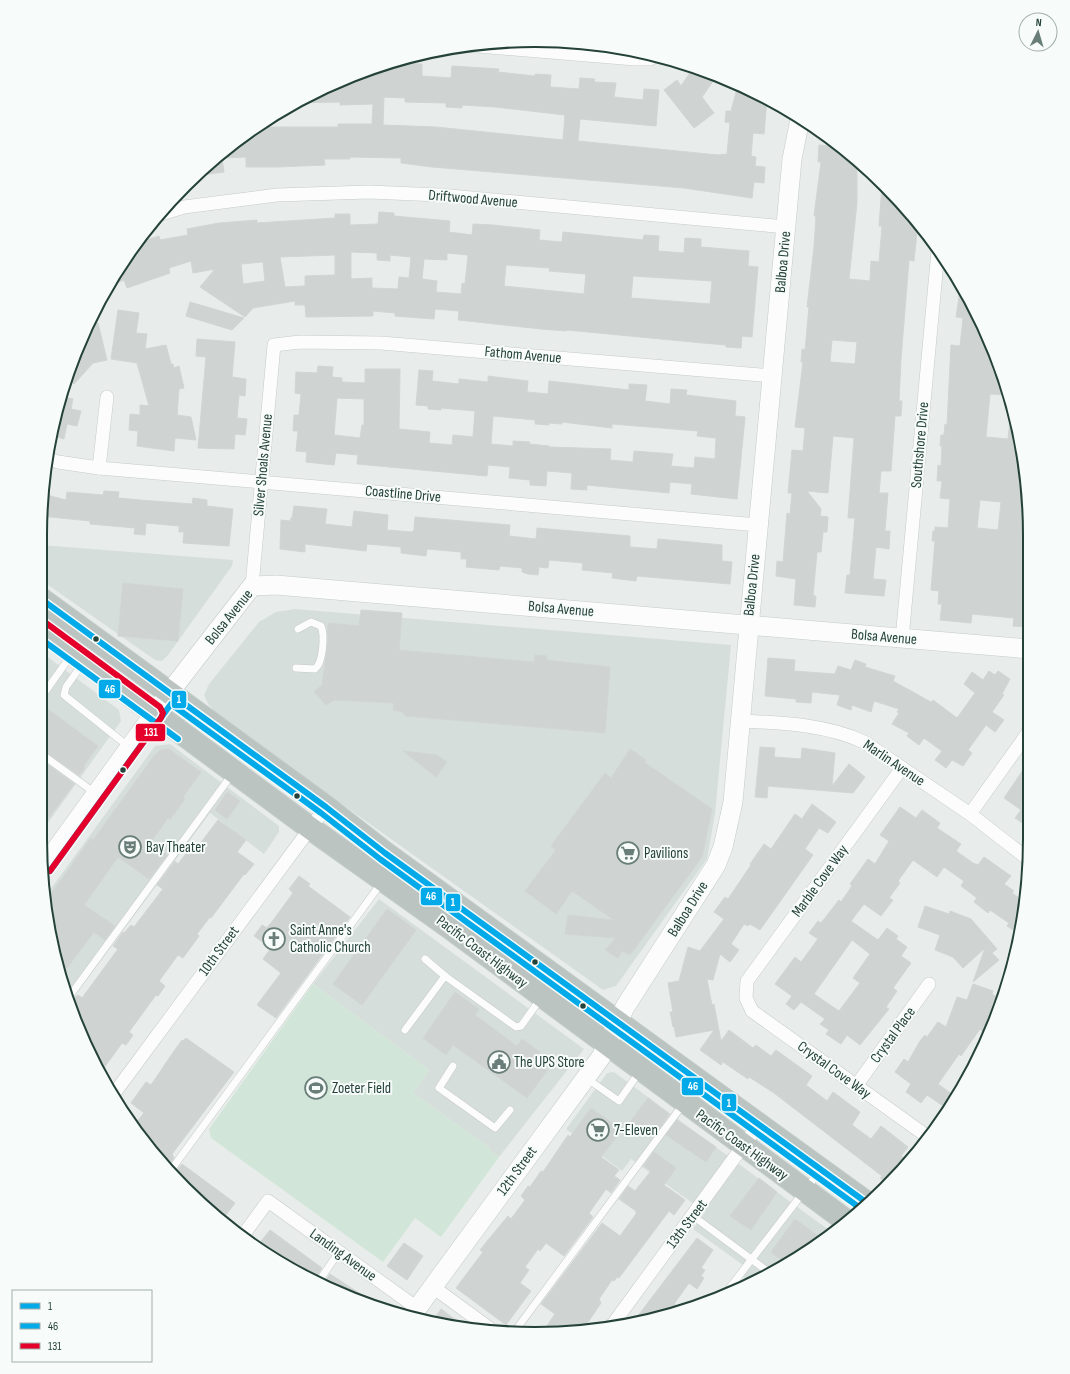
<svg xmlns="http://www.w3.org/2000/svg" width="1070" height="1374" viewBox="0 0 1070 1374" font-family="'Sofia Sans Condensed',sans-serif">
<style>
.built{fill:#d6dedb}
.green{fill:#d1e6d8}
.building{fill:#cfd4d2;stroke:#d1d6d4;fill-rule:evenodd}
.lines{fill:none;stroke-linecap:round;stroke-linejoin:round}
.lane-casing{stroke:#c5cac8;stroke-width:8}
.street-casing{stroke:#c5cac8;stroke-width:14}
.secondary-casing{stroke:#c3cbc8;stroke-width:20}
.highway-casing{stroke:#c3ccc9;stroke-width:24}
.lane{stroke:#fcfcfc;stroke-width:7}
.street{stroke:#fcfcfc;stroke-width:13}
.secondary{stroke:#fcfcfc;stroke-width:19}
.highway{stroke:#bcc4c2;stroke-width:22}
.bus-1-casing{stroke:#f7fbf9;stroke-width:9}
.bus-2-casing{stroke:#f7fbf9;stroke-width:9}
.bus-3-casing{stroke:#f7fbf9;stroke-width:9}
.bus-1{stroke:#02aae9;stroke-width:6}
.bus-2{stroke:#02aae9;stroke-width:6}
.bus-3{stroke:#e4002b;stroke-width:6}
.bus-dot{fill:#24423a;stroke:#f7fbf9;stroke-width:1.5}
.labels{text-anchor:middle;dominant-baseline:central;stroke-width:4;stroke-linejoin:round;paint-order:stroke}
.street-label{font-size:15px;fill:#24423a;stroke:#f7fbf9}
.poi-label{font-size:15px;fill:#24423a;stroke:#f7fbf9;text-anchor:start}
.rim{fill:none;stroke:#24423a;stroke-width:2}
.line-badge{stroke:#f7fbf9;stroke-width:1.5}
.badge-label{font-size:11px;text-anchor:middle;font-weight:bold;fill:#fff}
</style>
<rect width="100%" height="100%" fill="#e8edeb"/>
<g class="built">
<polygon points="41,545 233,560 232,566 168,655 162,661 155,660 41,580"/>
<polygon points="295,609 731,645 715,814 707,859 616,986 603,990 221,718 208,704 204,695 209,684 259,622 276,612"/>
<polygon points="41,652 119,710 121,721 40,834"/>
<polygon points="170,744 279,826 279,832 264,854 210,813 71,1001 57,967 47,894 155,746"/>
<polygon points="379,899 584,1049 499,1157 490,1151 491,1149 413,1093 429,1070 313,984"/>
<polygon points="614,1072 830,1231 783,1268 750,1281 742,1276 747,1268 693,1229 705,1212 631,1159 622,1171 566,1129 607,1073"/>
</g>
<polygon class="green" points="313,984 429,1070 413,1093 491,1149 490,1151 499,1157 441,1237 415,1218 383,1262 211,1138 209,1129"/>
<g class="building">
<path d="M392 63 422 64V76L451 78 452 66 499 69 498 72 535 76V74L551 75 550 87 579 89 580 78 595 79 594 82 616 83 614 97 643 100 644 89 659 90 656 126 580 119 578 141 718 155 727 154 730 123 725 122 726 111H731L738 85 754 91 767 99 764 134 753 133 751 156 756 157 755 166 765 167 764 183 754 182 752 198 684 188 432 167 401 163V158L350 157V159H324L325 165 277 167H246V157L222 158 224 172 196 176 208 163 258 127H338V124H372L373 104 340 105V102L294 103 363 72 385 73 386 64ZM384 97 405 98V102L446 103V107L462 108V105L495 107 565 115 563 140 436 127 383 125Z"/>
<polygon points="693,68 716,77 702,97 714,113 694,128 664,90 677,80 681,86"/>
<path d="M819 145 841 147 857 162V203L849 279 870 281 871 261 879 262 882 226H879L882 185 907 208 918 223 914 261 909 260 901 359 899 401H902L901 416H895L891 471H881L879 493H888L885 531H890L889 549 876 547 873 579 886 580 884 596 845 593 847 575H850L855 518H848L854 438 833 436 828 493 807 491 821 509 820 516 828 517 827 532H823L821 552H817L813 596H816L815 607 794 605 796 579 776 576 777 561 783 562 787 513 790 514 792 493H788L792 450 803 451 805 428 795 427 803 362H801L802 349 805 350 809 307H807L814 247 816 216H814L821 162H818ZM832 340 857 342 855 364 830 362Z"/>
<path d="M379 212 394 213V216L450 221 449 232 472 235 473 224 493 225 540 230 539 240 562 242 563 232 643 240 644 235 659 236 658 251 684 253 685 238 701 239V247L749 251 748 266 758 267 752 337 742 336 741 348 726 347V345L703 343 567 330 566 331 541 329 458 320 459 311 435 309 434 319 395 316V313L373 311V316L306 317 305 305H295V301L253 308 245 317 200 287 215 269 193 273 191 261 169 268 170 273 127 288 124 280 110 286 137 243 159 236 160 240 188 235 187 229 219 223 257 220V223L335 218V214H350V225L378 224ZM351 252 377 253V260L390 261V255L411 257 409 278 399 277 398 289 372 288V278L351 279ZM447 253 468 255 465 284 462 283 461 294 436 292 437 281 422 279 424 259 447 260ZM335 255V275L305 276V286L285 287 280 257ZM263 262 265 281 243 284 241 264ZM506 265 550 268 549 271 586 274 584 294 504 286ZM633 276 712 281 710 304 631 298Z"/>
<path d="M961 284 1004 376 1008 395 990 394 986 437 1008 439 1010 420H1012L1029 502 1028 627 1013 626 1014 618 972 614 971 623 940 620 942 604H938L939 591 931 590 935 541H932L933 531H935V527L948 528 950 499 940 498 942 481H937L938 465 941 466 942 446H940L941 435H944L945 424 947 425 951 345 960 346 963 318 956 317ZM980 500 1001 502 998 530 977 528Z"/>
<polygon points="190,302 244,318 232,330 186,316"/>
<polygon points="118,310 139,313 136,333 147,334 145,349 166,345 171,364 173,364 174,368 179,366 184,388 179,389 177,415 191,417 196,440 175,438 174,451 137,446 138,431 129,430 130,414 140,415 140,405 149,406 137,363 111,359"/>
<polygon points="98,323 107,360 93,363 74,384 66,376 87,326"/>
<polygon points="197,339 235,342 232,377 246,379 245,396 239,395 237,418 247,419 245,435 235,434 234,449 198,448 206,357 196,356"/>
<path d="M318 366 333 367 332 377 342 378V382L365 383V369H400L399 429 430 432 429 443 452 445 453 435 473 437 475 411 441 408V410L428 409V406L416 405 419 370 433 371 432 381 459 384V379L488 382V376L528 381 527 392 548 394 549 381 629 390V384L647 385 645 401 670 404 671 389 687 390 686 395 736 401 735 416 745 417 737 499 691 494 692 484 670 482 669 493 587 485V490L571 489 572 473 547 471 546 486 530 485V480L509 478 510 467 488 465 487 476 357 464 358 455 336 453 334 465 306 462 307 452 296 451 298 431H293L294 415H299L301 394 295 393 296 372 317 373ZM337 398 364 399V425H362L360 438 334 435ZM493 416 535 420V424L549 425V423L562 424V422L612 428V424L698 431 697 436 716 438 715 459 695 457 694 468 671 466 673 454 634 451 633 462 610 460 611 449 549 447V446L529 444 530 442 513 441V446L491 444Z"/>
<polygon points="62,397 73,399 71,409 81,411 77,426 67,424 64,439 54,436"/>
<polygon points="104,491 119,492 118,498 140,500 192,504 193,498 207,500 207,506 233,509 229,546 183,543 184,532 179,532 179,526 146,523 145,535 134,534 135,528 90,524 90,521 41,516 43,494 66,500 67,492 103,495"/>
<polygon points="294,506 327,509 325,524 352,527 354,511 388,515 387,530 412,532 414,530 415,517 510,525 509,536 536,539 537,528 630,536 630,547 657,549 658,539 722,545 722,561 732,562 730,584 637,576 636,581 612,578 613,573 582,570 583,563 549,560 548,568 539,567 538,575 528,574 522,572 522,568 500,566 499,570 466,567 467,559 461,559 461,552 427,549 426,556 401,553 401,547 367,544 366,551 305,544 305,552 280,549 281,520 290,521 291,518 292,518"/>
<polygon points="123,583 183,589 178,641 118,636"/>
<polygon points="361,610 402,613 399,650 534,662 535,655 547,656 546,660 610,667 605,733 405,716 403,712 393,710 394,703 334,700 326,705 314,692 322,685 327,649 328,623 359,626"/>
<polygon points="768,658 795,660 794,671 835,674 838,666 851,670 855,660 866,664 865,667 895,676 893,681 931,702 933,700 957,718 975,693 964,684 972,672 983,680 989,671 995,675 998,671 1010,679 1002,694 1004,695 992,712 1004,720 995,732 986,725 968,750 972,753 963,766 952,760 946,768 935,760 942,751 924,738 919,745 907,736 909,733 892,724 899,713 897,712 899,709 874,701 871,712 852,705 851,710 837,705 840,695 812,692 811,703 796,702 796,699 765,696"/>
<polygon points="45,707 98,746 83,767 85,768 79,775 40,748 40,714"/>
<polygon points="760,747 775,748 774,757 801,759 802,748 835,753 832,786 849,764 865,777 853,793 768,786 767,798 755,797"/>
<polygon points="169,749 201,772 183,797 185,799 170,820 168,818 150,843 167,855 149,879 118,857 84,905 115,926 105,940 94,932 67,968 56,960 48,898 91,838 93,840 154,756 160,750"/>
<polygon points="630,749 646,760 644,762 712,809 702,857 630,955 622,951 618,958 605,950 616,938 565,934 568,915 614,920 572,891 556,914 525,891 556,850 551,846 605,773 611,778"/>
<polygon points="403,751 437,755 447,762 436,777"/>
<polygon points="40,759 74,784 40,829"/>
<polygon points="1023,770 1030,775 1030,816 1024,824 1015,818 1021,810 1004,798"/>
<polygon points="227,792 240,801 227,819 215,810"/>
<polygon points="812,804 836,822 828,833 819,828 805,849 813,855 760,930 750,924 748,926 744,924 731,944 739,950 730,962 720,954 713,980 707,979 712,1005 714,1004 721,1041 729,1030 753,1048 756,1045 771,1056 776,1050 812,1076 806,1085 827,1101 833,1092 860,1112 852,1125 871,1139 881,1126 908,1147 901,1156 908,1161 889,1184 880,1178 882,1176 774,1093 749,1077 748,1079 723,1062 721,1065 700,1050 714,1030 676,1037 674,1026 673,1027 670,1012 673,1012 668,983 679,981 688,947 700,951 724,919 714,912 725,897 728,899 751,865 750,864 764,844 771,849 795,814 802,819"/>
<path d="M900 807 916 818 922 810 940 823 937 828 961 844 956 851 973 863 978 865 984 857 1011 876 1004 884 1014 891 1012 893 1024 901 1021 935 1007 926 1009 923 990 910 988 913 974 902 977 898 961 886 964 881 944 867 937 877 913 860 898 881 900 883 889 898 893 900 881 916 864 904 851 921 878 940 887 928 898 936 896 939 907 947 901 956 911 963 893 988 897 991 886 1007 889 1009 860 1045 847 1035 841 1044 826 1034 829 1030 820 1024 825 1019 801 1002 794 1010 786 1004 792 996 775 984 795 957 801 962 818 939 809 933 818 921 821 923 839 900 841 902 852 886 850 884 868 859 875 864 889 841 880 835ZM852 940 870 954 853 978 860 983 839 1011 814 994Z"/>
<polygon points="218,820 246,840 237,852 254,864 245,875 244,874 211,918 210,917 197,934 199,936 183,958 178,955 159,981 165,986 158,996 156,995 129,1032 133,1035 126,1045 122,1043 101,1072 71,1001 78,995 82,998 118,949 113,946 123,932 124,933 131,925 134,927 163,889 157,885 175,861 178,864 195,842 199,845"/>
<polygon points="299,876 310,884 308,886 350,917 276,1018 257,1005 281,973 263,959 271,948 254,936 262,925 267,928 274,919 293,893 289,889"/>
<polygon points="925,906 949,914 950,911 971,919 997,949 992,953 999,960 973,982 985,948 963,968 953,957 935,950 940,935 918,927"/>
<polygon points="387,909 416,930 362,1005 333,984"/>
<polygon points="973,984 993,991 992,994 1001,1000 998,1010 983,1032 980,1029 961,1056 959,1054 938,1084 956,1097 949,1110 927,1095 921,1103 906,1092 911,1084 895,1072 904,1059 908,1062 920,1041 925,1035 927,1037 938,1022 946,1027 957,997 967,1000"/>
<polygon points="455,992 479,1009 475,1015 517,1046 522,1039 540,1052 533,1061 547,1071 527,1098 453,1045 446,1055 423,1038"/>
<polygon points="186,1038 234,1072 172,1154 174,1158 168,1166 135,1124 144,1113 131,1103 146,1082 151,1085 172,1054 182,1040 183,1041"/>
<polygon points="648,1098 669,1114 658,1130 649,1123 644,1132 630,1122"/>
<polygon points="591,1108 622,1130 601,1157 619,1170 614,1176 620,1180 611,1193 606,1189 589,1213 593,1217 564,1256 546,1243 540,1251 538,1249 525,1267 529,1270 520,1283 531,1291 506,1325 456,1288 483,1252 480,1250 488,1240 508,1216 511,1219 525,1200 521,1196 528,1186 530,1187 541,1171 543,1172 568,1135 570,1137"/>
<polygon points="677,1120 716,1147 706,1162 666,1135"/>
<polygon points="654,1152 676,1168 664,1185 685,1200 674,1215 669,1211 619,1278 617,1277 614,1281 612,1280 599,1299 601,1303 584,1328 542,1333 555,1314 541,1304 602,1223 620,1236 636,1214 636,1211 619,1199 628,1186 635,1191 651,1171 644,1166"/>
<polygon points="182,1164 235,1203 223,1219 185,1189 174,1174"/>
<polygon points="759,1178 777,1192 751,1230 730,1216"/>
<polygon points="795,1219 821,1238 787,1264 771,1252"/>
<polygon points="270,1230 322,1268 315,1279 288,1268 258,1245"/>
<polygon points="697,1238 713,1250 701,1268 705,1270 701,1276 704,1278 697,1289 689,1283 674,1304 682,1309 663,1317 634,1321"/>
<polygon points="404,1243 423,1256 407,1280 387,1266"/>
<polygon points="330,1274 359,1293 357,1296 324,1283"/>
<polygon points="441,1309 461,1324 433,1321"/>
</g>
<g class="lines">
<g class="lane-casing">
<g id="lane">
<polyline points="83,663 66,687 64,695 129,747"/>
<path d="M296 668 315 669C323 663 325 635 321 626L311 622 298 629"/>
<polyline points="40,683 48,688"/>
<polyline points="40,699 72,654"/>
<polyline points="40,753 95,793"/>
<polyline points="425,959 445,976"/>
<polyline points="69,997 233,773"/>
<polyline points="405,1030 445,976 516,1027 521,1026 541,998"/>
<polyline points="453,1066 439,1088 495,1128 510,1110"/>
<polyline points="586,1078 619,1101 640,1071"/>
<polyline points="171,1170 382,882"/>
<polyline points="693,1216 770,1273"/>
<polyline points="319,1281 339,1252"/>
<polyline points="728,1290 819,1172"/>
<polyline points="515,1331 684,1103"/>
</g>
</g>
<g class="street-casing">
<g id="street">
<polyline points="466,45 635,59 650,59 655,56"/>
<polyline points="161,214 184,207 277,195 369,192 439,195 786,227"/>
<polyline points="50,459 58,462 99,468 758,525"/>
<polyline points="99,468 107,397"/>
<polyline points="252,586 274,345 300,342 381,343 773,376"/>
<polyline points="902,639 938,251"/>
<path d="M740 721C782 723 825 724 864 742L970 814 1028 859"/>
<polyline points="902,768 747,981 746,998 752,1011 928,1137"/>
<polyline points="970,814 1027,734 1030,727"/>
<polyline points="856,1086 929,984"/>
<polyline points="113,1095 326,807"/>
<polyline points="244,1234 268,1201 417,1308"/>
<polyline points="433,1287 489,1328"/>
<polyline points="613,1324 759,1124"/>
</g>
</g>
<g class="secondary-casing">
<g id="secondary">
<polyline points="44,866 169,693 252,586 276,585 1029,649"/>
<polyline points="410,1318 601,1057 625,1007 716,865 723,847 733,802 792,159 800,119"/>
</g>
</g>
<g class="highway-casing">
<g id="highway">
<polyline points="41,599 326,807 385,853 867,1203"/>
<polyline points="41,629 310,828 449,927 845,1220"/>
</g>
</g>
<use href="#lane" class="lane"/>
<use href="#street" class="street"/>
<use href="#secondary" class="secondary"/>
<use href="#highway" class="highway"/>
<g class="bus-1-casing">
<polyline id="bus-1" points="41,599 326,807 385,853 867,1203"/>
</g>
<g class="bus-2-casing">
<g id="bus-2">
<polyline points="41,639 178,739"/>
<polyline points="50,871 171,704 321,813 380,859 860,1208"/>
</g>
</g>
<g class="bus-3-casing">
<polyline id="bus-3" points="46,623 160,707 163,713 161,718 50,871"/>
</g>
<use href="#bus-1" class="bus-1"/>
<use href="#bus-2" class="bus-2"/>
<use href="#bus-3" class="bus-3"/>
</g>
<defs>
<g id="theatre-ring" transform="scale(1.15)"><circle r="9.5" fill="#f7fbf9" stroke="#697e78" stroke-width="1.5"/><path d="M-5-5.5Q0-4 5-5.5V0Q5 5 0 6Q-5 5-5 0ZM-3.3-2.5H-1v1.5H-3.3ZM1-2.5H3.3v1.5H1ZM-2.8 1Q0 5.5 2.8 1Z" fill="#697e78"/></g>
<g id="supermarket-ring" transform="scale(1.15)"><circle r="9.5" fill="#f7fbf9" stroke="#697e78" stroke-width="1.5"/><path d="M-6-5.5h2.5l.6 2H6L4.5 2H-2.5L-4.4-4H-6ZM-1.5 3.2a1.3 1.3 0 1 0 .1 0ZM3 3.2a1.3 1.3 0 1 0 .1 0Z" fill="#697e78"/></g>
<g id="church-ring" transform="scale(1.15)"><circle r="9.5" fill="#f7fbf9" stroke="#697e78" stroke-width="1.5"/><path d="M-1.2-6h2.4v3.5h3.3v2.4h-3.3V6h-2.4V-.1h-3.3v-2.4h3.3Z" fill="#697e78"/></g>
<g id="civic-ring" transform="scale(1.15)"><circle r="9.5" fill="#f7fbf9" stroke="#697e78" stroke-width="1.5"/><path d="M-.6-6.5H3V-4.5H.6V-3L4-1V1h2V6H-6V1h2V-1L-.6-3ZM-1.2 2.5V6h2.4V2.5Z" fill="#697e78"/></g>
<g id="stadium-ring" transform="scale(1.15)"><circle r="9.5" fill="#f7fbf9" stroke="#697e78" stroke-width="1.5"/><path d="M0-5a6.5 5 0 1 0 0 10a6.5 5 0 1 0 0-10ZM-3.5-1.8h7v3.6h-7Z" fill="#697e78"/></g>
</defs>
<g fill-rule="evenodd">
<use href="#theatre-ring" x="130" y="847"/>
<use href="#supermarket-ring" x="628" y="853"/>
<use href="#church-ring" x="274" y="939"/>
<use href="#civic-ring" x="499" y="1062"/>
<use href="#stadium-ring" x="316" y="1088"/>
<use href="#supermarket-ring" x="598" y="1130"/>
</g>
<g class="bus-dot">
<circle cx="96" cy="639" r="3.5"/>
<circle cx="123" cy="770" r="3.5"/>
<circle cx="297" cy="796" r="3.5"/>
<circle cx="535" cy="962" r="3.5"/>
<circle cx="583" cy="1006" r="3.5"/>
</g>
<g class="labels">
<g class="street-label">
<text transform="translate(473 199) rotate(5)">Driftwood Avenue</text>
<text transform="translate(783 262) rotate(-85)">Balboa Drive</text>
<text transform="translate(523 355) rotate(5)">Fathom Avenue</text>
<text transform="translate(920 445) rotate(-85)">Southshore Drive</text>
<text transform="translate(263 465) rotate(-85)">Silver Shoals Avenue</text>
<text transform="translate(403 494) rotate(5)">Coastline Drive</text>
<text transform="translate(752 585) rotate(-84)">Balboa Drive</text>
<text transform="translate(561 609) rotate(5)">Bolsa Avenue</text>
<text transform="translate(229 617) rotate(-51)">Bolsa Avenue</text>
<text transform="translate(884 637) rotate(5)">Bolsa Avenue</text>
<text transform="translate(894 763) rotate(34)">Marlin Avenue</text>
<text transform="translate(820 881) rotate(-54)">Marble Cove Way</text>
<text transform="translate(688 909) rotate(-58)">Balboa Drive</text>
<text transform="translate(219 951) rotate(-54)">10th Street</text>
<text transform="translate(482 952) rotate(37)">Pacific Coast Highway</text>
<text transform="translate(893 1035) rotate(-54)">Crystal Place</text>
<text transform="translate(834 1070) rotate(36)">Crystal Cove Way</text>
<text transform="translate(742 1145) rotate(36)">Pacific Coast Highway</text>
<text transform="translate(517 1171) rotate(-54)">12th Street</text>
<text transform="translate(687 1224) rotate(-53)">13th Street</text>
<text transform="translate(343 1255) rotate(36)">Landing Avenue</text>
</g>
<g class="poi-label">
<text x="146" y="847">Bay Theater</text>
<text x="644" y="853">Pavilions</text>
<text x="290" y="930">Saint Anne's<tspan x="290" dy="17">Catholic Church</tspan></text>
<text x="514" y="1062">The UPS Store</text>
<text x="332" y="1088">Zoeter Field</text>
<text x="614" y="1130">7-Eleven</text>
</g>
</g>
<path d="M0 0H1070V1374H0ZM535 47H535A488 488 0 0 1 1023 535V839A488 488 0 0 1 535 1327H535A488 488 0 0 1 47 839V535A488 488 0 0 1 535 47Z" fill="#f7fbf9" fill-rule="evenodd"/>
<path class="rim" d="M535 47H535A488 488 0 0 1 1023 535V839A488 488 0 0 1 535 1327H535A488 488 0 0 1 47 839V535A488 488 0 0 1 535 47Z"/>
<g class="line-badge">
<rect x="98" y="679" width="23" height="20" rx="4" fill="#02aae9"/>
<rect x="171" y="690" width="16" height="19" rx="4" fill="#02aae9"/>
<rect x="135" y="723" width="31" height="19" rx="4" fill="#e4002b"/>
<rect x="420" y="887" width="23" height="19" rx="4" fill="#02aae9"/>
<rect x="445" y="893" width="16" height="19" rx="4" fill="#02aae9"/>
<rect x="681" y="1077" width="23" height="19" rx="4" fill="#02aae9"/>
<rect x="721" y="1093" width="16" height="19" rx="4" fill="#02aae9"/>
</g>
<g class="badge-label">
<text x="110" y="693">46</text>
<text x="179" y="703">1</text>
<text x="151" y="736">131</text>
<text x="431" y="900">46</text>
<text x="453" y="906">1</text>
<text x="693" y="1090">46</text>
<text x="729" y="1107">1</text>
</g>
<rect x="12" y="1290" width="140" height="72" fill="#f7fbf9" stroke="#a3b1ad"/>
<rect x="20" y="1303" width="20" height="6" fill="#02aae9" stroke="#a3b1ad"/>
<text x="48" y="1310" font-size="12" fill="#24423a">1</text>
<rect x="20" y="1323" width="20" height="6" fill="#02aae9" stroke="#a3b1ad"/>
<text x="48" y="1330" font-size="12" fill="#24423a">46</text>
<rect x="20" y="1343" width="20" height="6" fill="#e4002b" stroke="#a3b1ad"/>
<text x="48" y="1350" font-size="12" fill="#24423a">131</text>
<g transform="translate(1038 32) rotate(5)"><circle r="19" fill="#f7fbf9" stroke="#a3b1ad"/>
<path d="M0-3L7 15L0 10L-7 15Z" fill="#697e78"/>
<text y="-6" font-size="11" font-weight="bold" text-anchor="middle" fill="#24423a">N</text>
</g>
</svg>
